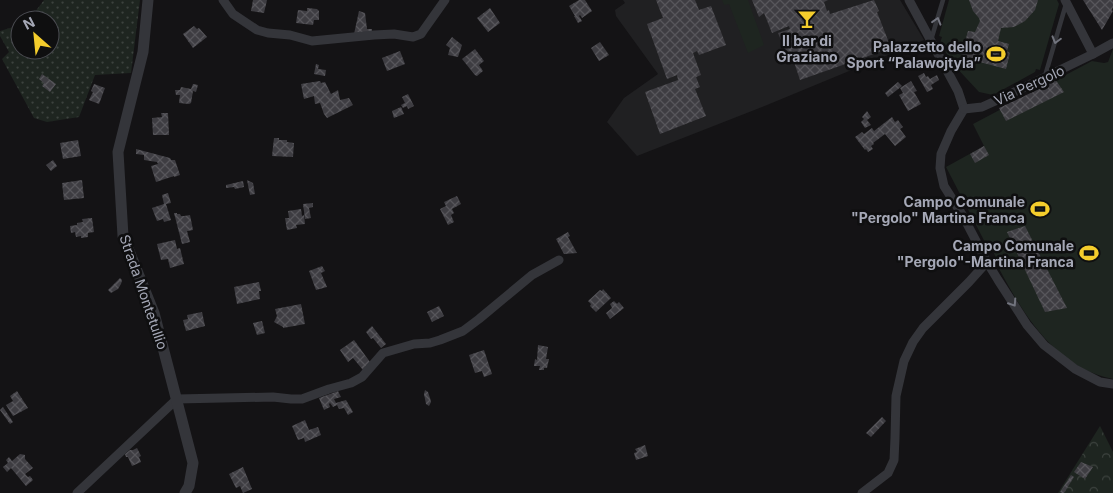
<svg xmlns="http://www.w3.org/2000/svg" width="1113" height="493" viewBox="0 0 1113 493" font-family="Inter,sans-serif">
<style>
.built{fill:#202022}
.grass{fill:url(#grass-dots)}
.forest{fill:url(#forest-crowns)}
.garden{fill:#1e2520}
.building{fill:url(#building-cross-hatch)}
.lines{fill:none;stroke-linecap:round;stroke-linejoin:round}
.service{stroke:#34353a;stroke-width:4.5}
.minor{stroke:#34353a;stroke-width:9}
.tertiary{stroke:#34353a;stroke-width:11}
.oneway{stroke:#72747e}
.labels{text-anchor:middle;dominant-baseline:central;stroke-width:5;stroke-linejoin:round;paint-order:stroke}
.poi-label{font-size:14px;font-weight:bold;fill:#a5a8b6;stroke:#0f0f10;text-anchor:end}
.street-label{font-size:14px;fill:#a5a8b6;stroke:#0f0f10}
</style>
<defs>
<pattern id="grass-dots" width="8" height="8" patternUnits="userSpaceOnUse" patternTransform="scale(1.25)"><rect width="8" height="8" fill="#1e2520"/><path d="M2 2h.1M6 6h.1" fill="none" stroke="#3c423e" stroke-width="1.8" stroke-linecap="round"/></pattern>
<pattern id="forest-crowns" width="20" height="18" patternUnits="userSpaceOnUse" patternTransform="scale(1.25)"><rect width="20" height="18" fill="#1e2520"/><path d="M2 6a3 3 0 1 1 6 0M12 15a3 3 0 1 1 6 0" fill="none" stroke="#3c423e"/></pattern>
<pattern id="building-cross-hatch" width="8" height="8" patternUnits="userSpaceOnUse" patternTransform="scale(1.25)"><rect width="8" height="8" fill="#3e3d42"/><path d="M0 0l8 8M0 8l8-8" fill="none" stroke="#57565b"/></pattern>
</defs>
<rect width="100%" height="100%" fill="#141315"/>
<polygon class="built" points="623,0 900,0 924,40 767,105 637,156 607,122 624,98 658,74 616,16 615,10 625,3"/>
<polygon class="grass" points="44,0 140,0 131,73 95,75 79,117 47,122 34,118 2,59 9,52 0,36 0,31 20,25 20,50 50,50 50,20 29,20"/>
<polygon class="forest" points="1100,426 1113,452 1113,493 1058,493"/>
<g class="garden">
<polygon points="722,0 748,0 764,45 748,53 729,4 724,5"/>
<polygon points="949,0 1057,0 1059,4 1040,70 1036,69 1035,72 993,95 979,92 953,64 940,43 942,37 939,36"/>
<path d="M1113 49V379C1052 367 1020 309 994 259L996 258 993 251 990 252 946 167 984 146 973 124 1092 61 1104 63 1108 62Z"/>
</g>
<g class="building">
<polygon points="253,0 267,0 264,13 251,11"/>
<polygon points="579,0 585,0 592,11 582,18 580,15 579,16 582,21 578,23 574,16 575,16 569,6"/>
<polygon points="656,0 695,0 699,10 711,6 726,45 699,55 697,51 693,53 701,75 696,77 700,87 695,89 706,116 660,134 645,92 678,80 677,75 667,79 647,24 663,18"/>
<polygon points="752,0 828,0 824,2 827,11 829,10 830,14 874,0 879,11 877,12 891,48 800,80 791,53 787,55 778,33 790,29 789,26 772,33 764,13 759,17"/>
<polygon points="969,0 1038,0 1035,10 1025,21 1014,27 1001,28 998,41 1009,44 1007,51 1010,53 1006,69 961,57 968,31 975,32 980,21 979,18 973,11"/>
<polygon points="1083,0 1113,0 1113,7 1112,10 1113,11 1102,30"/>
<polygon points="307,8 317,9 319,11 319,20 314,20 313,25 296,23 298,10 307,11"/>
<polygon points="490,8 500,23 488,32 477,18"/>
<polygon points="359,11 365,13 367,29 372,29 372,33 354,34"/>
<polygon points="194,26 197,29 199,28 207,37 193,48 183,34"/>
<polygon points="452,37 462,45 458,57 448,55 450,48 446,45"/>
<polygon points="600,42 609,55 599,61 591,48"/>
<polygon points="475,49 484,61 479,65 483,71 477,76 475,75 462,59"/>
<polygon points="400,51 405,64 387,71 382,58"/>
<polygon points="316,64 319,65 318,69 326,70 325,76 314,74"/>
<polygon points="924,73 926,77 928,76 930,79 937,75 939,80 931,85 933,89 927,92 918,76"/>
<polygon points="42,74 56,84 50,92 42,86 44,83 39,79"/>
<polygon points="1055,79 1064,92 1006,121 999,108 1041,88 1040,86"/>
<polygon points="320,81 321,83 325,82 331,94 338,90 340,100 349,98 353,105 327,118 324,114 320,103 315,104 314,96 304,99 301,84"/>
<polygon points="911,81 917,91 914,92 921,104 908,111 899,95 903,93 900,88"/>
<polygon points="898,82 902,86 888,97 885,93"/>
<polygon points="94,84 105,88 99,104 89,100 93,92 91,91"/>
<polygon points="193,84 198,85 196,92 193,91 191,103 189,104 179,103 180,95 176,95 175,90 180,90 181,87 191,89"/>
<polygon points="408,94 414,106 408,109 407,106 403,108 401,105 405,103 402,97"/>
<polygon points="401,107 404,114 394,118 392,111"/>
<polygon points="867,111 871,117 867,120 871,125 865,128 861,122 864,119 862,117"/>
<polygon points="161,113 168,113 169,135 153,135 152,118 162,117"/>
<polygon points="892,117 895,122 898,120 903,127 900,129 906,137 895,146 885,134 873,143 874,144 871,146 873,149 868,152 866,149 865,150 855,137 862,132 864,134 872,128 874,131"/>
<polygon points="274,138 279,138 279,140 287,140 287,142 294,143 293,157 272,156"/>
<polygon points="78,140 81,156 63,159 60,143"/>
<polygon points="984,146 989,155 975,163 970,154"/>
<polygon points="136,149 170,158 171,160 175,160 180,175 174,177 174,176 156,182 151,166 158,164 157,162 144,160 144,155 136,154"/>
<polygon points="53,160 57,166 51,171 46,165"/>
<polygon points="82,180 84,198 64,200 62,183"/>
<polygon points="247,180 253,183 255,194 250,195"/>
<polygon points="243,181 244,187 235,189 234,187 226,188 226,185"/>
<polygon points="168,193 171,203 166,204 171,220 164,222 163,219 157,221 152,208 164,204 162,195"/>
<polygon points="457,196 461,204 452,209 454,213 451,215 454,222 448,225 440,209 446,206 444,202"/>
<polygon points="313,203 313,207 309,208 311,218 305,219 303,204"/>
<polygon points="301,209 302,216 304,215 305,224 296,225 297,228 287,230 285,218 289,218 288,211"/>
<polygon points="174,213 177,213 177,214 180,214 181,216 184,216 190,215 193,230 187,231 190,242 182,244"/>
<polygon points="92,218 94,232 88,233 88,237 81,238 81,236 76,237 75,232 71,233 70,226 77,225 77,223 83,222 82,219"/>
<polygon points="1025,226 1067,308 1045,312 1007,232"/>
<polygon points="568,232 570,236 568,237 577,253 564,254 556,239"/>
<polygon points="175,240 177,249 180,248 184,264 170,268 168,259 161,260 157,244"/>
<polygon points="322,266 325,271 321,273 327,287 316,290 309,271"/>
<polygon points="120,278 122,280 121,284 118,289 111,293 108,290"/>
<polygon points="259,282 261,291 259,291 260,299 237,304 234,287"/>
<polygon points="603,289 611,298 596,312 590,306 591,304 588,301 600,290 602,291"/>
<polygon points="614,301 617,304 619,302 624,308 610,319 606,313 612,308 610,304"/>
<polygon points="301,304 305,324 283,328 283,327 274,322 277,316 275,309"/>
<polygon points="439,306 444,316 432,322 427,312"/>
<polygon points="202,312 205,326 186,331 183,320 188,319 187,315"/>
<polygon points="262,321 265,333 257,335 253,323"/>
<polygon points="372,326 386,344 381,348 373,338 371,339 366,332"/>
<polygon points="354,340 370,362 363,370 353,358 348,362 340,350"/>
<polygon points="538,345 548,347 546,359 549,359 547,368 544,368 544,370 539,370 540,366 534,366 535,359 537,360"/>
<polygon points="484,350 492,374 484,377 482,371 475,373 469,355"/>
<polygon points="425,390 428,392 430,398 431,402 429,406 426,404 424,394"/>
<polygon points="17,391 28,408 13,416 6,405 13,401 10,396"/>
<polygon points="338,391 341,397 334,399 336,403 346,400 353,412 348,415 344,408 339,409 337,405 333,407 330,403 329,404 330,407 324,410 319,398"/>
<polygon points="3,407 13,422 10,424 0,410"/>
<polygon points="882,417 886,421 871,437 866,433"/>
<polygon points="305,420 309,430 318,427 321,435 305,442 304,438 298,440 292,426"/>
<polygon points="645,445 648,456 636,460 634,453 637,452 635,449"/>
<polygon points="137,448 141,456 139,457 141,462 132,466 128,457 126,457 125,454 130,450 133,450"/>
<polygon points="20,454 25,455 25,459 33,468 25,474 28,477 30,476 33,480 26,486 11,468 7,472 3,467 8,463 6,460 9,457 12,461"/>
<polygon points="1081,462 1093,467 1085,479 1074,472"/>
<polygon points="243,467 252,489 243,493 240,486 236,488 229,474"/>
<polygon points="1071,475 1074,477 1064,493 1062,493 1060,492"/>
</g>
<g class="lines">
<g class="service">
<polyline points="931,40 943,0"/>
<polyline points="1045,76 1066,4"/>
</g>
<g class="minor">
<polyline points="223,0 233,14 257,30 268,33 290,35 312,41 374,35 394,34 413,37 421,34 423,31 445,0"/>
<polyline points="909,0 958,91 964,109 951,131 941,154 940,168 944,186 963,216 987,262 998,280 1027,325 1044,345 1075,369 1100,382 1113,384"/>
<polyline points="1065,0 1093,54"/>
<polyline points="964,109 982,107 1002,98 1093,54 1113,43"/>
<polyline points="77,493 177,399 273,397 291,399 302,399 329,389 351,383 362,377 383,353 414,344 430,343 440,340 463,331 479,319 532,275 559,260"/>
<polyline points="862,493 888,473 894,460 895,438 896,396 904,361 913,342 923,328 969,282 987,262"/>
</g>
<polyline class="tertiary" points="148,0 143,52 118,152 123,236 154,313 193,463 189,486 185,493"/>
</g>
<defs><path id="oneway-chevron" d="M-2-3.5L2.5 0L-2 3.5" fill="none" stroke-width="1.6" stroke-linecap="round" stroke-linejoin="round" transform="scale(1.25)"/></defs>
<g class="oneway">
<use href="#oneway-chevron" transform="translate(937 21) rotate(-73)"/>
<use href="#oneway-chevron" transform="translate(1056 40) rotate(106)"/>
<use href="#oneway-chevron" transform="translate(1013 303) rotate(57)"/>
</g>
<defs>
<g id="bar-bare" transform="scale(1.5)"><path d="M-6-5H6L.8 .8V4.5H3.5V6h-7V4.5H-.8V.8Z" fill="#f4cd2c" stroke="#0f0f10" stroke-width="2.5" paint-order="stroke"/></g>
<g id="stadium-bare" transform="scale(1.5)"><path d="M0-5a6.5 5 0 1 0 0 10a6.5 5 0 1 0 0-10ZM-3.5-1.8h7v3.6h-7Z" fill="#f4cd2c" stroke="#0f0f10" stroke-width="2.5" paint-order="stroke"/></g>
</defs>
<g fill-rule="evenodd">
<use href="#bar-bare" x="807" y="19"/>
<use href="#stadium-bare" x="996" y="54"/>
<use href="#stadium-bare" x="1040" y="209"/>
<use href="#stadium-bare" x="1089" y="253"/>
</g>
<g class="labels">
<g class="poi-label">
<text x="807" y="40" text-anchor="middle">Il bar di<tspan x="807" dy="16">Graziano</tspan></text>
<text x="981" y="46">Palazzetto dello<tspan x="981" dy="16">Sport “Palawojtyla”</tspan></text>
<text x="1025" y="201">Campo Comunale<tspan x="1025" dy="16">"Pergolo" Martina Franca</tspan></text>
<text x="1074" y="245">Campo Comunale<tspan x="1074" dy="16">"Pergolo"-Martina Franca</tspan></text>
</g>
<g class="street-label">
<text transform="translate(1029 85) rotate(-25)">Via Pergolo</text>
<text transform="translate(144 292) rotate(71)">Strada Montetullio</text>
</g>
</g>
<g transform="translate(35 35) rotate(333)"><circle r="24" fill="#0f0f10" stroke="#4b4c52"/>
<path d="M0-4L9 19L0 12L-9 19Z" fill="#f4cd2c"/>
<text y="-8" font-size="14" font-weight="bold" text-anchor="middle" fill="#a5a8b6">N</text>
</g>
</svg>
